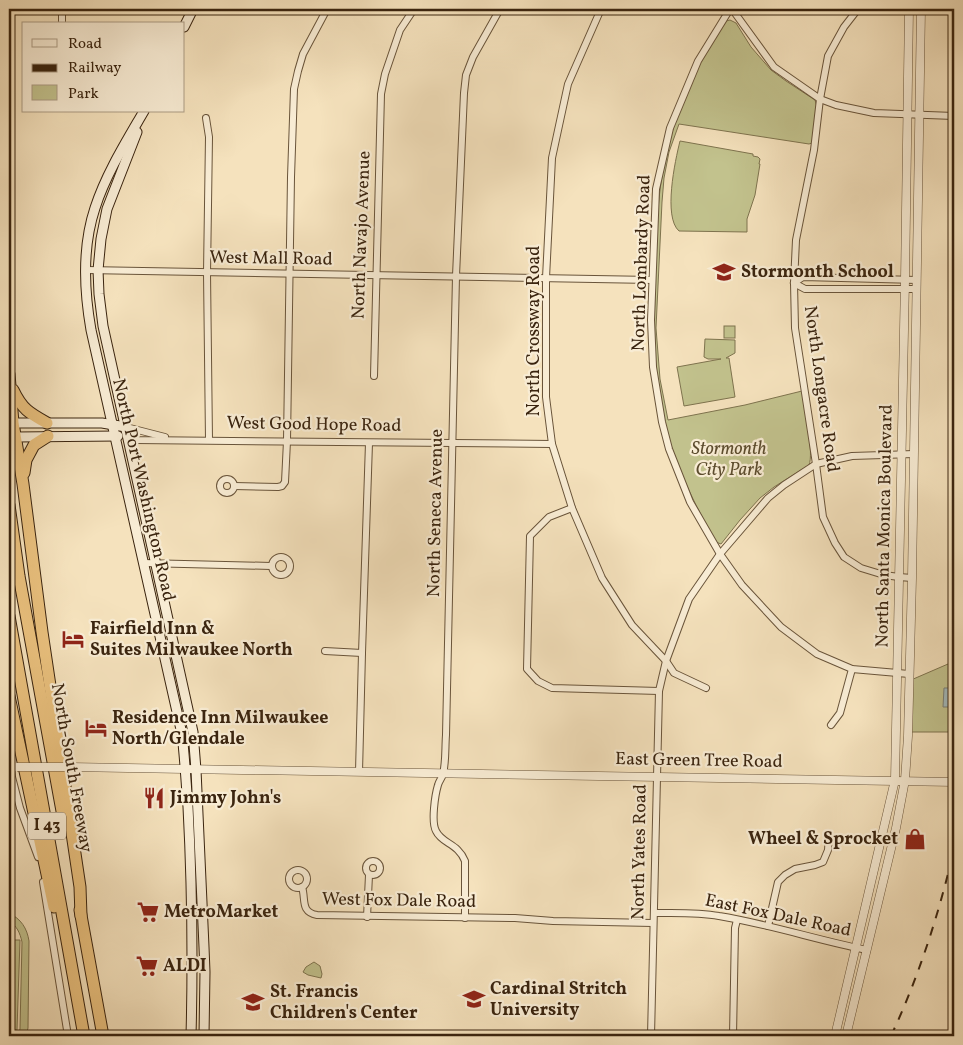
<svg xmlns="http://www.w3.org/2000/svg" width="963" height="1045" viewBox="0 0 963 1045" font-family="Vollkorn,serif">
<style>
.green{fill:#c2c28d;stroke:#7e734e}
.water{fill:#a2babd;stroke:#787e77}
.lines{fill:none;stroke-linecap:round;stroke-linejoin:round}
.minor-casing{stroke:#69543a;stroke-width:8}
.tertiary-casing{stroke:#69543a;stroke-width:9}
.secondary-casing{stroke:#3a240f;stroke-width:11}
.motorway-casing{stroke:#3a240f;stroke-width:13}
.minor{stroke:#f8ecd4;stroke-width:6}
.tertiary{stroke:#f8ecd4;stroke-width:8}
.secondary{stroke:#f8ecd4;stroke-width:9}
.motorway{stroke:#eac17e;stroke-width:11}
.rail{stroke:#3a240f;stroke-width:2;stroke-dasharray:9 9;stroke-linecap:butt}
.tertiary-bridge-casing{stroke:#69543a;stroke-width:9;stroke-linecap:butt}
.tertiary-bridge{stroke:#f8ecd4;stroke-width:8}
.labels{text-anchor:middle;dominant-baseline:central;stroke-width:4.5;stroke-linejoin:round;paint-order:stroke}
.shield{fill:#f8ecd4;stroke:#73604a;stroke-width:1}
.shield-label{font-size:16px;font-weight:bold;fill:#3a240f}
.street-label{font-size:18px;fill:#3a240f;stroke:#f8ecd4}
.poi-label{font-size:18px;font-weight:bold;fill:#3a240f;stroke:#f8ecd4;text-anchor:start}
.park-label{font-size:18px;font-style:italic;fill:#5c4c2e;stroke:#f8ecd4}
</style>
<rect width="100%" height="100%" fill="#f5e2bd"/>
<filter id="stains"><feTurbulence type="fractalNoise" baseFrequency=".004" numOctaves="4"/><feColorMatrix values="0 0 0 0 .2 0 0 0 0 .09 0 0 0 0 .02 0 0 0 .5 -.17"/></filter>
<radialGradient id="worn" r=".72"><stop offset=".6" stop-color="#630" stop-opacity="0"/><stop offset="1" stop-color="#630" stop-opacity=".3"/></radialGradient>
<g class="green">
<path d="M730 20 736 23 751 47 771 70 786 81 815 100 817 107 812 143 809 144 679 124 669 152 664 178 662 202 656 328 660 379 668 420 745 405 802 391C805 405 814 454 809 465L774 487 760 498 740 520 721 544 716 542C697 509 681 477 670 442 653 391 654 337 655 284 656 230 657 177 674 126 677 115 682 105 687 94 691 85 694 75 698 66 706 51 717 36 726 21Z"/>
<path d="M680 141 753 154V156L758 157 760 159 759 164H760L755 195 747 219V232L679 231C663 217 675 161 680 141Z"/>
<rect x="724" y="326" width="11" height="12"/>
<polygon points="705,339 735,340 735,353 726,358 729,358 735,397 684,406 677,367 721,359 708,359 704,357"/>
<polygon points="948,664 954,664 954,732 910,732 911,680"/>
<path d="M9 913C21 919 27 928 29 941L28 1028 26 1036H18L20 1029 22 942C20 933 17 926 9 921Z"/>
<polygon points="9,940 20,940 17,1030 9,1030"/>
<polygon points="314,962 320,966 322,974 321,978 308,975 303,972 306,967"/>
</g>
<polygon class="water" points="944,688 952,688 952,695 954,695 954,715 952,715 952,707 943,707"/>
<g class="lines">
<g class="minor-casing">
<g id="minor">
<polyline points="601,9 568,84 552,158 546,278 546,397 552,444 572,508 602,578 632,625 666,661 674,673 706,688"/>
<polyline points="730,9 698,61 670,128 656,189 651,320 653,367 662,422 669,449 690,502 720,554 742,585 781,627 817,654 852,669 909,674"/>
<polyline points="732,9 774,67 820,99 836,105 874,113 954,116"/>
<polyline points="858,9 844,27 828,56 820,99 814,150 796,240 794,283 795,328 816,464 823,517 835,543 844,557 861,568 884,575 899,577 912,578"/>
<polyline points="62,24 62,9"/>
<polyline points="206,118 209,137 207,273 209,440"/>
<polyline points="86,270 652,280"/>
<polyline points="794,283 805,289 917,289"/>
<polyline points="794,283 803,277 917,280"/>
<polyline points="374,376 381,94 385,74 400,30 414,9"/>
<polyline points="126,427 165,437"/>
<polyline points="128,438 136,440 552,444"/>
<circle cx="227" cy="486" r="7"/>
<polyline points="234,486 278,487 282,486 285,482 287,441 291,177 294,89 298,71 303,54 327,9"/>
<polyline points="572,508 549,517 530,536 527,669 538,681 552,688 659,691"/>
<circle cx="281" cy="566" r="9"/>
<polyline points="143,563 271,566"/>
<polyline points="325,651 362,653"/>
<polyline points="831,725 840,713 852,669"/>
<polyline points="11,767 12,777 20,808 38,857"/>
<polyline points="359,772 362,653 369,443"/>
<circle cx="373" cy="868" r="7"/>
<circle cx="298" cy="879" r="9"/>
<polyline points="43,882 68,1036"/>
<path d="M302 887C306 899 300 912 317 915L515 918 553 921 653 923"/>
<path d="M654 913C676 913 698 912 719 916 769 924 817 940 867 950"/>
<polyline points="367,917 369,875"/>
<path d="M465 918V861C458 843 442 844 436 831 431 822 435 795 438 785 439 781 442 778 443 774 446 762 445 748 446 735L456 276 464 93 466 75 473 57 500 9"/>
<polyline points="768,926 778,882 785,875 795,869 815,865 823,862 828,850 829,835"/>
<polyline points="651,1036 659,691 666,661 689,599 720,554 768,498 784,485 816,464 852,456 914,454"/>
<polyline points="733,1036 735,928 737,920"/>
</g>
</g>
<g class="tertiary-casing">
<g id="tertiary">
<path d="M70 767C365 773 660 775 954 782"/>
<polyline points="835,1036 895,780 905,280 909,9"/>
<polyline points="846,1036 896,828 905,780 908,736 912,578 921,9"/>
</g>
</g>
<g class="secondary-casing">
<g id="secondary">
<polyline points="184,27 193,9"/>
<path d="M144 111C126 142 106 174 95 208 82 247 84 290 91 330L182 734C185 759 186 783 188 807 192 883 193 960 191 1036"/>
<polyline points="137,132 107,209 101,239 98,270 99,294 103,326 193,732 196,770 204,947 205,972 204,1036"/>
<polyline points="13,423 102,423 126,427"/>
<polyline points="16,437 118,436"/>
</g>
</g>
<g class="motorway-casing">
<g id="motorway">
<polyline points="9,374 13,423 23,484 42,632 80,887 81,916"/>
<path d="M13 390C22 409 29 413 47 423"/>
<polyline points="24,473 26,460 34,445 48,436"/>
<polyline points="9,505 19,576 62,811"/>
<polyline points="9,616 84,1036"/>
<polyline points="9,696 54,907"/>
<polyline points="80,910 103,1036"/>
</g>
</g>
<use href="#minor" class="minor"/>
<use href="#tertiary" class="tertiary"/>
<use href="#secondary" class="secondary"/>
<use href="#motorway" class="motorway"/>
<path class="rail" d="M891 1036C919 976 939 914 954 849"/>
<g class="tertiary-bridge-casing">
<polyline id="tertiary-bridge" points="17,767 70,767"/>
</g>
<use href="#tertiary-bridge" class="tertiary-bridge"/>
</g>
<defs>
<g id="school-bare" transform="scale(1.725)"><path d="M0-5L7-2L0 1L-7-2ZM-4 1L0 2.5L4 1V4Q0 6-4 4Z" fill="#8f2418" stroke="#f8ecd4" stroke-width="2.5" paint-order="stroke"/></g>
<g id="hotel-bare" transform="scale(1.725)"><path d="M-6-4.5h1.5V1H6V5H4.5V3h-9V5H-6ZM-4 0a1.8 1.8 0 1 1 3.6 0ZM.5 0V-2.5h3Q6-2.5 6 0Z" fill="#8f2418" stroke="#f8ecd4" stroke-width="2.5" paint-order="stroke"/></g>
<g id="restaurant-bare" transform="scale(1.725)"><path d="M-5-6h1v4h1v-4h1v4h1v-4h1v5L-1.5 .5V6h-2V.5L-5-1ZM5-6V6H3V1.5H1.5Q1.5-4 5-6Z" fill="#8f2418" stroke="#f8ecd4" stroke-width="2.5" paint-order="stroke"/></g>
<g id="shop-bare" transform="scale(1.725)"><path d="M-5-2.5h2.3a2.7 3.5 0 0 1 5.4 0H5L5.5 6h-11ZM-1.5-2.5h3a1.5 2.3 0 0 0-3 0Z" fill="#8f2418" stroke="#f8ecd4" stroke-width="2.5" paint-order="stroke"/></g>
<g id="supermarket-bare" transform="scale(1.725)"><path d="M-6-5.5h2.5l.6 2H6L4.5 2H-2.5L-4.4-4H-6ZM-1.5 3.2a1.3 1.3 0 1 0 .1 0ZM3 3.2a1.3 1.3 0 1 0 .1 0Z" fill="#8f2418" stroke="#f8ecd4" stroke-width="2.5" paint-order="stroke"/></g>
</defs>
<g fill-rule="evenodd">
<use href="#school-bare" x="724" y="272"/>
<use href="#hotel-bare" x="73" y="639"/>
<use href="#hotel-bare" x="96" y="728"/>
<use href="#restaurant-bare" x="154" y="798"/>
<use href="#shop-bare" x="915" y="839"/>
<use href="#supermarket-bare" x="148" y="912"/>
<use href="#supermarket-bare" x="147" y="966"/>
<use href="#school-bare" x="474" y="999"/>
<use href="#school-bare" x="253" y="1002"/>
</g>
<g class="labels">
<rect class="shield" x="28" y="812.5" width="38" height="27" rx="4"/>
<g class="shield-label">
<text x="47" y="826">I 43</text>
</g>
<g class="street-label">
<text transform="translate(362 235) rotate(-88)">North Navajo Avenue</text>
<text transform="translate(271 259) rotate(1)">West Mall Road</text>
<text transform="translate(642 263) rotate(-88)">North Lombardy Road</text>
<text transform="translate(534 331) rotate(-90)">North Crossway Road</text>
<text transform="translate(821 389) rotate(82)">North Longacre Road</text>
<text transform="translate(314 425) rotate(1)">West Good Hope Road</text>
<text transform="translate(143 490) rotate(77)">North Port Washington Road</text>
<text transform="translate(436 513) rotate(-89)">North Seneca Avenue</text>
<text transform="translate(885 526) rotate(-89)">North Santa Monica Boulevard</text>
<text transform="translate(699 761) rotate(1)">East Green Tree Road</text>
<text transform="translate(71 768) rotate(80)">North-South Freeway</text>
<text transform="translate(640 852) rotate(-89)">North Yates Road</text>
<text transform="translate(399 901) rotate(1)">West Fox Dale Road</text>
<text transform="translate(778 916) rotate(12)">East Fox Dale Road</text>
</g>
<g class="poi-label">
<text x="741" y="272">Stormonth School</text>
<text x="90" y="629">Fairfield Inn &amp;<tspan x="90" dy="21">Suites Milwaukee North</tspan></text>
<text x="112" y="718">Residence Inn Milwaukee<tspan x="112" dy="21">North/Glendale</tspan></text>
<text x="170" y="798">Jimmy John's</text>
<text x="898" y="839" text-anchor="end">Wheel &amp; Sprocket</text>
<text x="164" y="912">MetroMarket</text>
<text x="163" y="966">ALDI</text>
<text x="490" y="989">Cardinal Stritch<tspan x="490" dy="21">University</tspan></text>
<text x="270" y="992">St. Francis<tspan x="270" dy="21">Children's Center</tspan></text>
</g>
<g class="park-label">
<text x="729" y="449">Stormonth<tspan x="729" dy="21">City Park</tspan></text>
</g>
</g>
<rect width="963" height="1045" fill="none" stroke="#f5e2bd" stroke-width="30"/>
<rect x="10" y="10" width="943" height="1025" fill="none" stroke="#3a240f" stroke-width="2.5"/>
<rect x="15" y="15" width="933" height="1015" fill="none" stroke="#3a240f"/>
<rect x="22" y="22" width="162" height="90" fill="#f8ecd4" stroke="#ac9c85"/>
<rect x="32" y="39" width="25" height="8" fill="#f8ecd4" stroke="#ac9c85"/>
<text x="68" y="48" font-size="15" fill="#3a240f">Road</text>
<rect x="32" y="64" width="25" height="8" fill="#3a240f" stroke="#ac9c85"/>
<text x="68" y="72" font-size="15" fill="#3a240f">Railway</text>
<rect x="32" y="85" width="25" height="15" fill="#c2c28d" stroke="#ac9c85"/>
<text x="68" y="98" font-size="15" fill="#3a240f">Park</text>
<rect width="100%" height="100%" filter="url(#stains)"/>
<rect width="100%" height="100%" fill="url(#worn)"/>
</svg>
